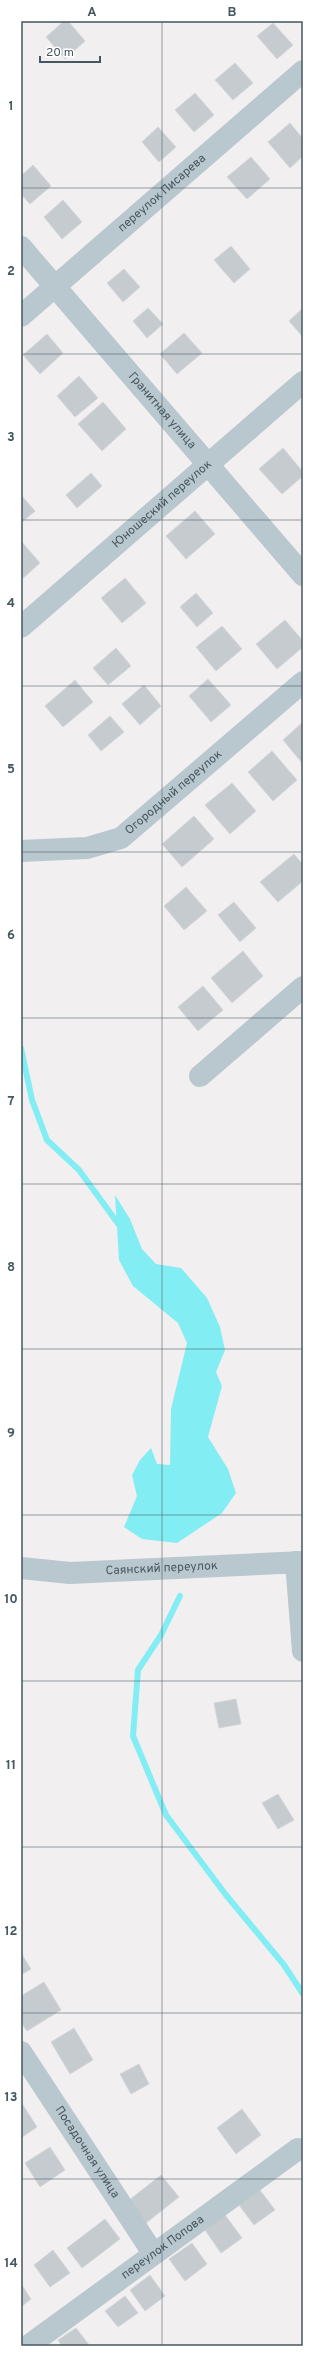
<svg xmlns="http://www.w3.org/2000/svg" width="324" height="2367" viewBox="0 0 324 2367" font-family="Overpass,sans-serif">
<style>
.water{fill:#83edf4}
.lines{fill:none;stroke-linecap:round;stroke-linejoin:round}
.stream{stroke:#83edf4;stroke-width:6}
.building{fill:#c6cbd0;stroke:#d3d7dc}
.minor{stroke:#b9c7ce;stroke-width:22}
.grid{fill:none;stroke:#45575f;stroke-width:1;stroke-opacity:0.55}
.labels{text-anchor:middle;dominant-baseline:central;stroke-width:3;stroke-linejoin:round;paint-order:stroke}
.street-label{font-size:12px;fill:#45575f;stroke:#fff}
.neatline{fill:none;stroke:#45575f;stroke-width:1.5}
.grid-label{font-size:13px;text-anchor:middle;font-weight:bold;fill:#45575f}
</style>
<rect width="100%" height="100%" fill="#f2eff0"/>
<polygon class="water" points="115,1195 130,1219 142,1249 156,1264 181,1268 207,1298 220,1327 225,1350 216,1372 222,1386 208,1437 228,1469 236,1493 222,1513 177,1543 142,1539 124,1527 137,1496 132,1475 140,1460 151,1448 157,1464 170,1465 171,1409 187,1343 178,1323 133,1286 119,1260"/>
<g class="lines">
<g class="stream">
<polyline points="21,1048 32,1100 47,1140 79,1170 122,1229"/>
<polyline points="180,1596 161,1635 138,1670 133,1736 166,1815 226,1895 284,1965 303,1994"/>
</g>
</g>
<g class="building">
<polygon points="64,21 68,21 85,41 65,59 46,37"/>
<polygon points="273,23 293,45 277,59 257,36"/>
<polygon points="235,63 253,83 233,100 215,80"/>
<polygon points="195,93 214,115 194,132 175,110"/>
<polygon points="290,123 303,139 303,156 290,168 268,142"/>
<polygon points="158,127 176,147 159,162 142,142"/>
<polygon points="251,157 270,179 247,199 227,177"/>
<polygon points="33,165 51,186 30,204 21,194 21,176"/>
<polygon points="63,200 82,222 62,239 44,217"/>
<polygon points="231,246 250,269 234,283 214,260"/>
<polygon points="124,269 140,287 123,302 107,283"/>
<polygon points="148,308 163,324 147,338 133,321"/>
<polygon points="303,308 303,337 289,321"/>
<polygon points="184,333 202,353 177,374 160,354"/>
<polygon points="47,334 63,353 40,374 23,355"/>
<polygon points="79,376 98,398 75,417 57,396"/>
<polygon points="103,402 126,429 102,451 78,424"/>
<polygon points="283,448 303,472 303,476 282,494 259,469"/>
<polygon points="91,473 102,486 77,508 66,495"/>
<polygon points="21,495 35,511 21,523"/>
<polygon points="195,511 215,534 186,559 166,536"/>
<polygon points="21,541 40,563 21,580"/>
<polygon points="125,578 146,603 122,623 101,598"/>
<polygon points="196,593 213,613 197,627 180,607"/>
<polygon points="285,620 303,641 303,647 277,669 256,644"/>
<polygon points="222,626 242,649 216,671 196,647"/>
<polygon points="116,648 131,666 108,685 93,668"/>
<polygon points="208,679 231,705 211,722 189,696"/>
<polygon points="75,680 93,702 63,727 45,706"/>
<polygon points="144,685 161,706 140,725 122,704"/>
<polygon points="110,716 124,732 101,751 88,735"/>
<polygon points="303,722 303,764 283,740"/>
<polygon points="272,751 297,780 273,801 248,772"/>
<polygon points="232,783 256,811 230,834 205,805"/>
<polygon points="194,816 214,839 182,867 162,844"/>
<polygon points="294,854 303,865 303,881 278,902 260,882"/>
<polygon points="186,887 207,911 184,930 164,906"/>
<polygon points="234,902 256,928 240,942 218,915"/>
<polygon points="243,951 263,976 232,1003 211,978"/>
<polygon points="203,986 223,1010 198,1031 178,1007"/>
<polygon points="236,1699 241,1724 219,1728 214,1703"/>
<polygon points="278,1794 294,1820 278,1829 262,1803"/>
<polygon points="21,1953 31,1969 21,1975"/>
<polygon points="44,1982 61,2010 27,2031 21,2022 21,1996"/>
<polygon points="74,2028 93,2060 70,2074 51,2042"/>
<polygon points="139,2064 149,2084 131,2094 120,2074"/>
<polygon points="21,2102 37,2127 21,2138"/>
<polygon points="242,2109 261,2135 236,2154 217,2128"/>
<polygon points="50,2147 65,2170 40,2187 25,2163"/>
<polygon points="161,2175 179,2197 146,2223 128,2201"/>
<polygon points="260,2190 275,2210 254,2225 239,2205"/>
<polygon points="225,2215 242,2238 221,2253 205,2230"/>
<polygon points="105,2219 120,2239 82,2268 67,2248"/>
<polygon points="192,2243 207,2264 185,2281 169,2259"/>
<polygon points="53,2250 70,2273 50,2287 34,2265"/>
<polygon points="150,2275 165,2296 145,2311 130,2290"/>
<polygon points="21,2284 31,2299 21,2307"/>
<polygon points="125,2296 138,2313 118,2327 105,2311"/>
<polygon points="76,2328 90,2346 62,2346 58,2340"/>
</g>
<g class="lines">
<g class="minor">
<path id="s1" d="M21 247 303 575"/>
<path id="s2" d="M21 316 303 71"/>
<path id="s3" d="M21 627 303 382"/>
<path id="s4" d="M21 851 87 848 121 838 303 682"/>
<polyline points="200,1076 303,987"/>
<polyline points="296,1562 303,1651"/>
<path id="s5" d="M21 1568 70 1573 303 1562"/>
<path id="s6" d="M21 2052 153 2253"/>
<path id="s7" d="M28 2346 298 2149"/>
</g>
</g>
<path class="grid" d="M162 21V2346M21 188H303M21 354H303M21 520H303M21 686H303M21 852H303M21 1018H303M21 1184H303M21 1349H303M21 1515H303M21 1681H303M21 1847H303M21 2013H303M21 2179H303"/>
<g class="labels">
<g class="street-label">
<text stroke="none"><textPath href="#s2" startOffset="187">переулок Писарева</textPath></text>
<text stroke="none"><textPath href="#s1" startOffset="216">Гранитная улица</textPath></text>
<text stroke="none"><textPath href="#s3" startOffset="187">Юношеский переулок</textPath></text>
<text stroke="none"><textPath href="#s4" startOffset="171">Огородный переулок</textPath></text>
<text stroke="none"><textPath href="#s5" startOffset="141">Саянский переулок</textPath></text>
<text stroke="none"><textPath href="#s6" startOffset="120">Посадочная улица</textPath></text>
<text stroke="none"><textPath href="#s7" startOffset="167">переулок Попова</textPath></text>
</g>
</g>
<rect width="324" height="2367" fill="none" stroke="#ffffff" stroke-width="44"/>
<path d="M40 56v6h60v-6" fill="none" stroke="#45575f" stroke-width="2"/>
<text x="46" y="56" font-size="12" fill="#45575f" stroke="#ffffff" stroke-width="3" paint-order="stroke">20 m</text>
<rect x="22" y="22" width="280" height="2323" class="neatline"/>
<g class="grid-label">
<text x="92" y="16">A</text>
<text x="232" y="16">B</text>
<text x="11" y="110">1</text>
<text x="11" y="275">2</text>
<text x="11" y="441">3</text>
<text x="11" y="607">4</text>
<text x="11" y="773">5</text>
<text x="11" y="939">6</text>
<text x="11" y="1105">7</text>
<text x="11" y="1271">8</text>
<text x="11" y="1437">9</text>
<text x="11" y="1603">10</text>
<text x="11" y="1769">11</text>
<text x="11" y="1935">12</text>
<text x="11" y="2101">13</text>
<text x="11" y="2267">14</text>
</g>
</svg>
